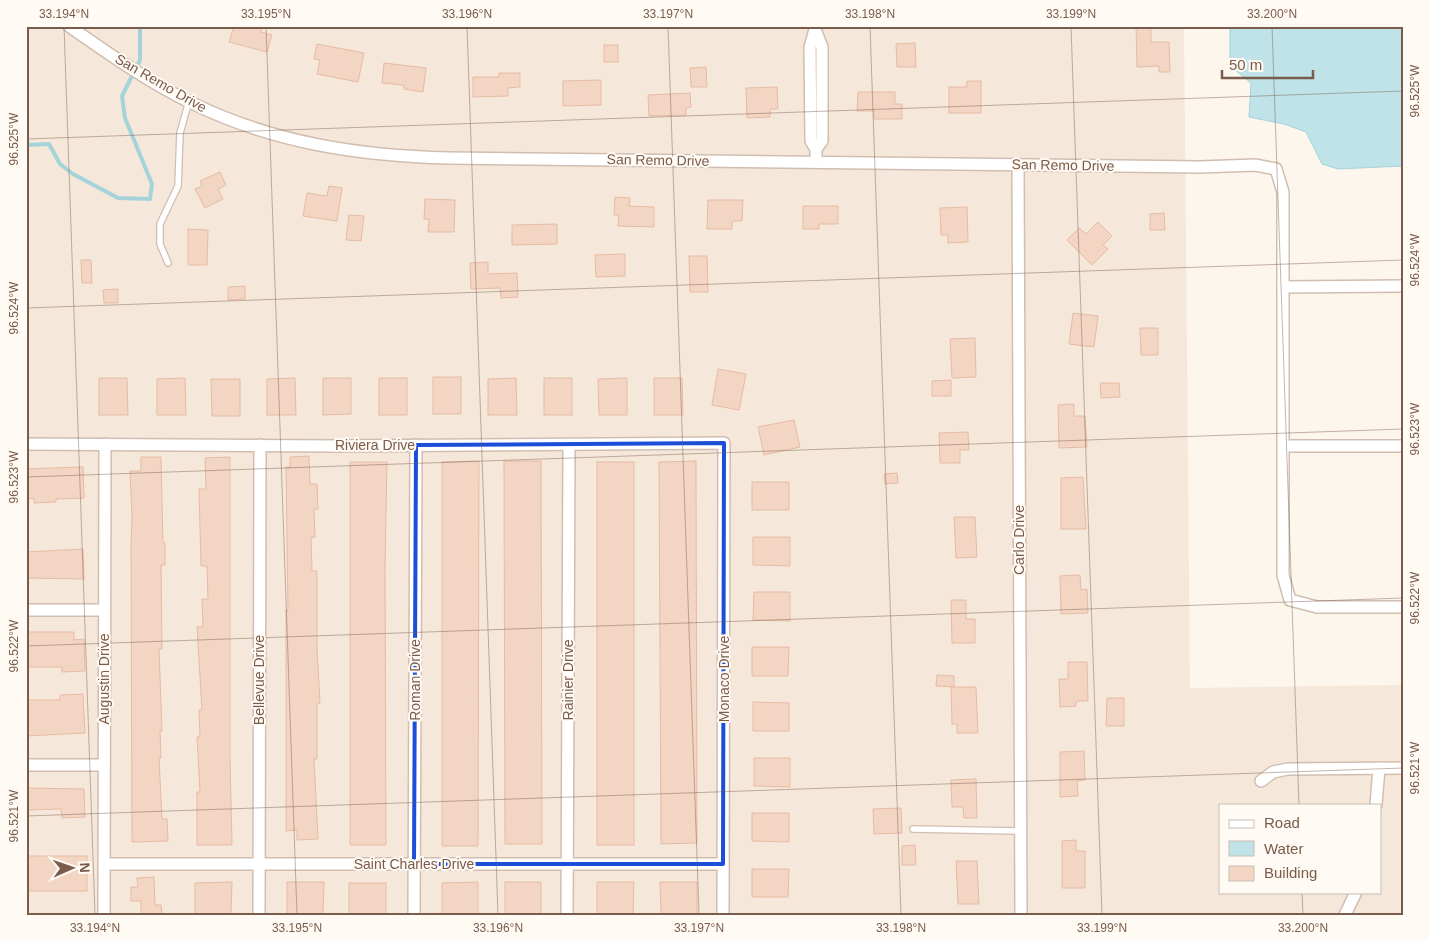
<svg xmlns="http://www.w3.org/2000/svg" width="1429" height="941" viewBox="0 0 1429 941" font-family="Helvetica,sans-serif">
<style>
.residential{fill:#f5e8da;fill-rule:evenodd}
.water{fill:#bfe3e8;stroke:#a5d3da}
.lines{fill:none;stroke-linecap:round;stroke-linejoin:round}
.stream{stroke:#a5d3da;stroke-width:4}
.building{fill:#f3d5c3;stroke:#e6bba3}
.lane-casing{stroke:#d1beb0;stroke-width:8}
.street-casing{stroke:#d1beb0;stroke-width:14}
.lane{stroke:#fff;stroke-width:5.5}
.street{stroke:#fff;stroke-width:11}
.marked{fill:none;stroke:#1d4ed8;stroke-width:4;stroke-linejoin:round}
.ticks{fill:none;stroke:#7a5c4d;stroke-width:1;stroke-opacity:0.45}
.labels{text-anchor:middle;dominant-baseline:central;stroke-width:4;stroke-linejoin:round;paint-order:stroke}
.street-label{font-size:14px;fill:#7a5c4d;stroke:#fffaf3}
.neatline{fill:none;stroke:#7a5c4d;stroke-width:2}
.ticks-label{font-size:12px;text-anchor:middle;fill:#7a5c4d}
</style>
<rect width="100%" height="100%" fill="#fdf6ec"/>
<path class="residential" d="M26 26H1184L1190 688 1403 685V915H26ZM1220 805H1380V892H1220Z"/>
<polygon class="water" points="1230,26 1403,26 1403,166 1338,169 1322,164 1306,132 1284,124 1249,117 1251,83 1230,66"/>
<g class="lines">
<polyline class="stream" points="26,145 49,144 60,164 73,174 118,198 150,199 152,184 125,118 122,96 140,60 140,26"/>
</g>
<g class="building">
<polygon points="234,26 263,26 261,32 272,35 267,52 229,42"/>
<polygon points="1136,26 1151,26 1151,42 1169,42 1170,72 1159,72 1159,66 1137,67"/>
<polygon points="915,43 916,67 897,67 896,44"/>
<polygon points="317,44 364,53 358,82 317,74 320,60 314,59"/>
<rect x="604" y="45" width="14" height="17"/>
<polygon points="384,63 426,68 423,92 404,89 404,85 382,83"/>
<polygon points="706,67 707,87 691,87 690,68"/>
<polygon points="499,73 520,73 520,87 508,88 508,96 473,97 473,77 499,77"/>
<polygon points="601,80 601,105 563,106 563,81"/>
<polygon points="967,81 981,81 981,113 949,113 949,87 967,87"/>
<polygon points="777,87 778,109 770,109 770,117 747,118 746,88"/>
<polygon points="858,92 895,92 895,104 902,104 902,119 874,119 874,111 857,111"/>
<polygon points="690,93 691,107 686,108 686,115 649,116 648,95"/>
<polygon points="220,172 226,185 218,189 223,199 205,208 195,189 202,186 200,181"/>
<polygon points="329,186 342,188 337,221 303,216 307,193 327,196"/>
<polygon points="615,197 630,198 629,206 654,207 654,227 618,226 619,215 614,215"/>
<polygon points="425,199 455,200 454,232 428,232 429,219 424,219"/>
<polygon points="708,200 743,200 742,221 732,221 732,229 707,229"/>
<polygon points="803,206 838,206 838,224 819,224 819,229 803,229"/>
<polygon points="967,207 968,242 948,243 948,235 941,235 940,208"/>
<polygon points="1164,213 1165,230 1150,230 1150,214"/>
<polygon points="349,215 364,216 361,241 346,240"/>
<polygon points="1098,222 1112,236 1103,245 1108,249 1092,265 1067,240 1079,228 1086,234"/>
<polygon points="557,224 557,244 512,245 512,225"/>
<polygon points="188,229 208,230 207,265 188,265"/>
<polygon points="625,254 625,276 596,277 595,255"/>
<polygon points="689,256 707,256 708,292 690,292"/>
<polygon points="81,260 91,260 92,283 82,283"/>
<polygon points="488,262 488,274 517,273 518,297 501,298 500,288 471,289 470,263"/>
<polygon points="245,286 245,299 228,300 228,287"/>
<polygon points="118,289 118,303 104,303 103,290"/>
<polygon points="1073,313 1098,316 1094,347 1069,344"/>
<polygon points="1140,328 1158,328 1158,355 1141,355"/>
<polygon points="975,338 976,377 952,378 950,339"/>
<polygon points="718,369 746,374 739,410 712,405"/>
<rect x="433" y="377" width="28" height="37"/>
<polygon points="99,378 127,378 128,415 99,415"/>
<polygon points="185,378 186,415 157,415 157,379"/>
<polygon points="295,378 296,415 267,415 267,379"/>
<polygon points="323,378 351,378 351,414 323,415"/>
<rect x="379" y="378" width="28" height="37"/>
<polygon points="516,378 517,415 488,415 488,379"/>
<rect x="544" y="378" width="28" height="37"/>
<polygon points="627,378 627,415 599,415 598,379"/>
<polygon points="654,378 682,378 683,415 654,415"/>
<polygon points="211,379 240,379 240,416 212,416"/>
<polygon points="951,380 951,396 932,396 932,381"/>
<polygon points="1100,383 1119,383 1120,397 1101,398"/>
<polygon points="1074,404 1074,416 1085,416 1087,447 1059,448 1058,405"/>
<polygon points="794,420 800,447 764,455 758,427"/>
<polygon points="968,432 969,450 960,450 960,463 940,463 939,433"/>
<polygon points="309,456 310,484 317,484 318,509 314,509 315,537 311,538 312,571 317,571 317,648 320,703 317,704 317,759 314,759 318,839 297,840 297,830 286,831 286,610 288,610 286,467 290,467 290,457"/>
<polygon points="141,457 161,457 163,543 165,543 165,565 161,565 162,649 159,649 162,731 160,731 161,758 159,758 162,819 167,819 168,841 132,842 131,544 132,517 130,471 141,471"/>
<polygon points="230,457 230,758 232,845 197,845 197,792 200,792 197,737 200,737 199,710 202,710 197,627 203,627 202,599 208,599 207,566 201,566 199,489 206,489 205,458"/>
<polygon points="479,461 478,846 442,846 442,462"/>
<polygon points="504,461 541,461 542,844 505,844"/>
<polygon points="696,461 697,843 661,844 659,462"/>
<polygon points="350,462 387,462 385,568 386,845 350,845"/>
<rect x="597" y="462" width="37" height="383"/>
<polygon points="83,467 84,498 56,499 56,502 34,503 34,498 26,499 26,469"/>
<polygon points="897,473 898,483 885,484 884,474"/>
<polygon points="1083,477 1086,529 1061,529 1061,478"/>
<rect x="752" y="482" width="37" height="28"/>
<polygon points="954,517 975,517 977,557 956,558"/>
<polygon points="753,537 790,537 790,566 753,565"/>
<polygon points="83,549 84,579 26,578 26,552"/>
<polygon points="1080,575 1081,590 1087,589 1088,613 1061,614 1060,576"/>
<polygon points="754,592 790,592 790,621 753,620"/>
<polygon points="951,600 966,600 966,619 975,619 975,643 952,643"/>
<polygon points="26,632 74,632 74,640 84,639 85,671 62,672 62,667 26,667"/>
<polygon points="752,647 789,647 788,676 752,676"/>
<polygon points="1068,662 1087,662 1088,701 1076,701 1076,706 1060,707 1059,679 1068,679"/>
<polygon points="937,675 954,676 954,687 936,686"/>
<polygon points="951,687 976,687 978,733 957,733 957,724 952,724"/>
<polygon points="83,694 85,733 26,736 26,700 60,700 60,695"/>
<polygon points="1107,698 1124,698 1124,726 1106,726"/>
<polygon points="753,702 789,703 789,731 753,731"/>
<polygon points="1084,751 1085,780 1077,781 1078,796 1060,797 1060,752"/>
<polygon points="754,758 790,758 790,787 754,786"/>
<polygon points="976,779 977,818 964,818 963,807 952,807 951,780"/>
<polygon points="26,788 84,789 85,817 62,818 61,809 26,810"/>
<polygon points="901,808 902,833 874,834 873,809"/>
<polygon points="752,813 789,813 789,842 752,841"/>
<polygon points="1076,840 1076,851 1085,851 1085,888 1062,888 1062,841"/>
<polygon points="915,845 916,865 902,865 902,846"/>
<rect x="26" y="856" width="61" height="35"/>
<polygon points="956,861 977,861 979,904 958,904"/>
<polygon points="752,869 789,869 788,897 752,897"/>
<polygon points="154,877 155,905 161,905 162,915 141,915 141,901 131,901 131,887 138,887 137,878"/>
<polygon points="232,882 231,915 195,915 195,883"/>
<polygon points="287,882 324,882 323,915 287,915"/>
<polygon points="478,882 478,915 442,915 442,883"/>
<rect x="505" y="882" width="36" height="33"/>
<polygon points="597,882 634,882 633,915 597,915"/>
<polygon points="660,882 697,882 697,915 661,915"/>
<rect x="349" y="883" width="37" height="32"/>
</g>
<g class="lines">
<g class="lane-casing">
<g id="lane">
<polyline points="168,263 160,244 160,224 178,186 180,133 189,101"/>
<polyline points="913,829 1020,831"/>
</g>
</g>
<g class="street-casing">
<g id="street">
<path d="M69 26C109 54 150 83 194 104 274 143 361 156 449 158L1200 167 1255 165 1276 169 1283 192V575L1290 600 1317 607H1403"/>
<polyline points="816,26 810,47 811,141 816,149 816,162"/>
<polyline points="816,32 822,47 822,141 816,149"/>
<polyline points="1018,165 1021,915"/>
<polyline points="1283,287 1403,286"/>
<polyline points="26,444 335,446 724,443 723,915"/>
<polyline points="1284,446 1403,446"/>
<polyline points="26,610 104,610"/>
<polyline points="26,765 104,765"/>
<polyline points="1261,781 1273,772 1288,769 1403,768"/>
<polyline points="1376,805 1379,768"/>
<polyline points="104,864 723,864"/>
<polyline points="104,915 105,444"/>
<polyline points="259,915 260,445"/>
<polyline points="414,915 416,445"/>
<polyline points="567,915 569,445"/>
<polyline points="1345,915 1356,892"/>
</g>
</g>
<use href="#lane" class="lane"/>
<use href="#street" class="street"/>
</g>
<path class="marked" d="M724 443 723 864H414L416 445Z"/>
<path class="ticks" d="M64 26 95 915M266 26 297 915M467 26 498 915M668 26 699 915M870 26 901 915M1071 26 1102 915M1272 26 1299 805M26 139 1403 91M26 308 1403 260M26 477 1403 429M26 646 1403 598M26 816 1403 768M1302 892 1303 915"/>
<g class="labels">
<g class="street-label">
<text transform="translate(161 83) rotate(30)">San Remo Drive</text>
<text transform="translate(658 160) rotate(1)">San Remo Drive</text>
<text transform="translate(1063 165) rotate(1)">San Remo Drive</text>
<text x="375" y="445">Riviera Drive</text>
<text transform="translate(1019 540) rotate(-90)">Carlo Drive</text>
<text transform="translate(104 679) rotate(-90)">Augustin Drive</text>
<text transform="translate(724 679) rotate(-90)">Monaco Drive</text>
<text transform="translate(259 680) rotate(-90)">Bellevue Drive</text>
<text transform="translate(415 680) rotate(-90)">Roman Drive</text>
<text transform="translate(568 680) rotate(-90)">Rainier Drive</text>
<text x="414" y="864">Saint Charles Drive</text>
</g>
</g>
<rect width="1429" height="941" fill="none" stroke="#fffaf3" stroke-width="55"/>
<rect x="1219" y="804" width="162" height="90" fill="#fffaf3" stroke="#cabbb1"/>
<rect x="1229" y="820" width="25" height="8" fill="#ffffff" stroke="#cabbb1"/>
<text x="1264" y="828" font-size="15" fill="#7a5c4d">Road</text>
<rect x="1229" y="841" width="25" height="15" fill="#bfe3e8" stroke="#cabbb1"/>
<text x="1264" y="854" font-size="15" fill="#7a5c4d">Water</text>
<rect x="1229" y="866" width="25" height="15" fill="#f3d5c3" stroke="#cabbb1"/>
<text x="1264" y="878" font-size="15" fill="#7a5c4d">Building</text>
<g transform="translate(72 868) rotate(88)" stroke="#fffaf3" stroke-width="4" paint-order="stroke">
<path d="M0-4L9 19L0 12L-9 19Z" fill="#7a5c4d"/>
<text y="-8" font-size="14" font-weight="bold" text-anchor="middle" fill="#7a5c4d">N</text>
</g>
<path d="M1222 70v8h91v-8" fill="none" stroke="#7a5c4d" stroke-width="2.5"/>
<text x="1229" y="70" font-size="15" fill="#7a5c4d" stroke="#fffaf3" stroke-width="4" paint-order="stroke">50 m</text>
<rect x="28" y="28" width="1374" height="886" class="neatline"/>
<g class="ticks-label">
<text x="64" y="18">33.194°N</text>
<text x="266" y="18">33.195°N</text>
<text x="467" y="18">33.196°N</text>
<text x="668" y="18">33.197°N</text>
<text x="870" y="18">33.198°N</text>
<text x="1071" y="18">33.199°N</text>
<text x="1272" y="18">33.200°N</text>
<text transform="translate(1415 91) rotate(-90)" y="4">96.525°W</text>
<text transform="translate(14 139) rotate(-90)" y="4">96.525°W</text>
<text transform="translate(1415 260) rotate(-90)" y="4">96.524°W</text>
<text transform="translate(14 308) rotate(-90)" y="4">96.524°W</text>
<text transform="translate(1415 429) rotate(-90)" y="4">96.523°W</text>
<text transform="translate(14 477) rotate(-90)" y="4">96.523°W</text>
<text transform="translate(1415 598) rotate(-90)" y="4">96.522°W</text>
<text transform="translate(14 646) rotate(-90)" y="4">96.522°W</text>
<text transform="translate(1415 768) rotate(-90)" y="4">96.521°W</text>
<text transform="translate(14 816) rotate(-90)" y="4">96.521°W</text>
<text x="95" y="932">33.194°N</text>
<text x="297" y="932">33.195°N</text>
<text x="498" y="932">33.196°N</text>
<text x="699" y="932">33.197°N</text>
<text x="901" y="932">33.198°N</text>
<text x="1102" y="932">33.199°N</text>
<text x="1303" y="932">33.200°N</text>
</g>
</svg>
